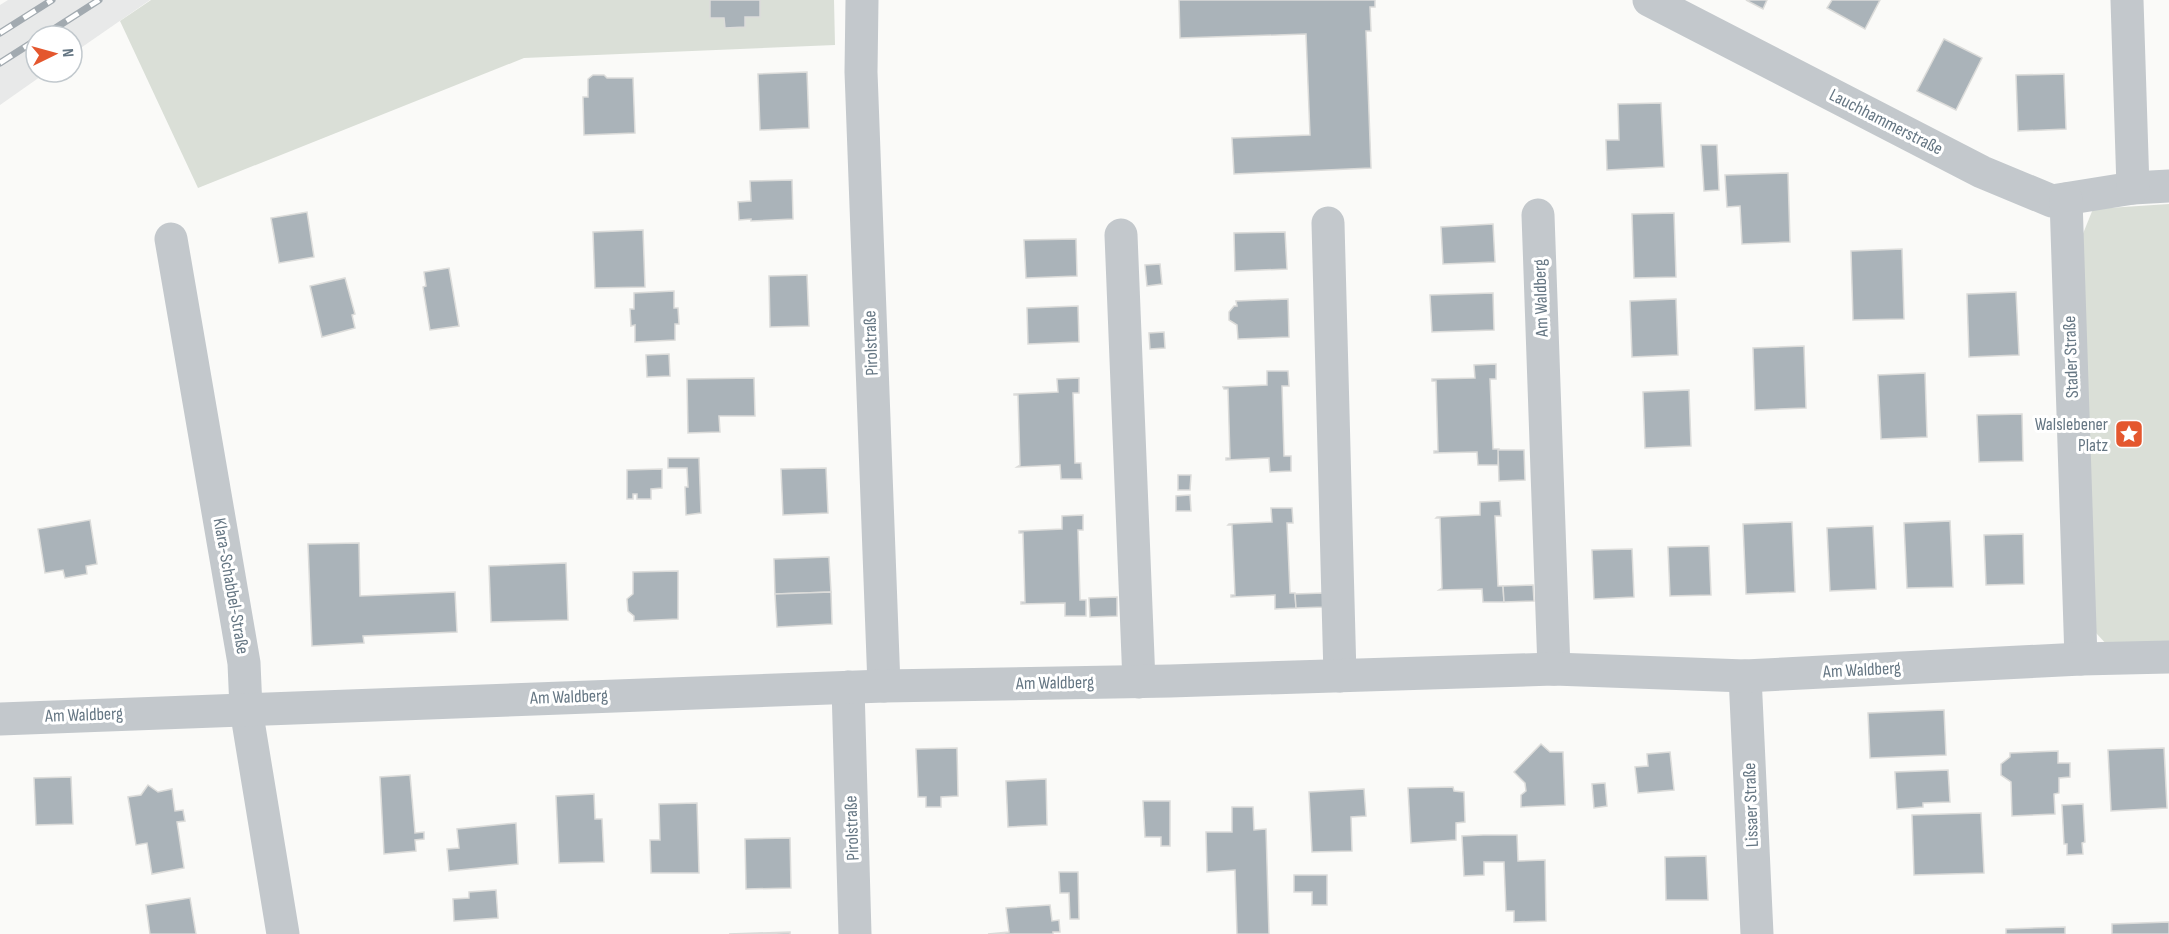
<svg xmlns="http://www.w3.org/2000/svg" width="2169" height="934" viewBox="0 0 2169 934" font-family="'Sofia Sans Condensed',sans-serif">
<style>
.built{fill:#e8e9e9}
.green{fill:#dadfd7}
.building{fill:#aab3b9;stroke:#dcdcda;stroke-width:1.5}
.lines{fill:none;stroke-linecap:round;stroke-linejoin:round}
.minor{stroke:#c3c8cc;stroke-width:33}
.rail-casing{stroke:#a2aab0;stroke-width:7}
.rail{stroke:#fff;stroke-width:4.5;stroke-dasharray:14;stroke-linecap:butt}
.labels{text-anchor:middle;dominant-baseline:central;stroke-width:6;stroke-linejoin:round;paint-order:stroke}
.street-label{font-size:18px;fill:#657683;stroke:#fff}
.poi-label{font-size:18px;fill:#657683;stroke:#fff;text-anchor:end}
</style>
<rect width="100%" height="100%" fill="#fafaf8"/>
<polygon class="built" points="8,0 150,0 72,54 72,36 36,36 36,72 47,72 0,105 0,5"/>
<g class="green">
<polygon points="151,0 834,0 835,45 524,58 198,188 120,21"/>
<polygon points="2169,204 2169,645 2110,648 2096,633 2082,236 2093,209"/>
</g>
<g class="building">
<polygon points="710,0 760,0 760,17 745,17 745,27 725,28 724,18 710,18"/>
<polygon points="1179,0 1375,0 1375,7 1370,7 1371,31 1366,31 1371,168 1234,174 1232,138 1310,135 1306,34 1180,38"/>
<polygon points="1746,0 1767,0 1763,9"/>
<polygon points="1832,0 1880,0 1865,29 1827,8"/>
<polygon points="1944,39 1982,58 1956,110 1917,91"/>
<polygon points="807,72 809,128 760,130 758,74"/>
<polygon points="2064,74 2066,129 2018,131 2016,75"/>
<polygon points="593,75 604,75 607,78 633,78 635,133 584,135 583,97 588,97 588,79"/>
<polygon points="1661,103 1664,167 1607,170 1606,140 1619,140 1618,104"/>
<polygon points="1701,145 1717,145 1719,190 1704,191"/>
<polygon points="1788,173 1790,242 1742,244 1740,206 1727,207 1725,175"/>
<polygon points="792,180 793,219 751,221 751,219 739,220 738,202 751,201 750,181"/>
<polygon points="307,212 314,257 279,263 271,218"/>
<polygon points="1674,213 1676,277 1634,278 1632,214"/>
<polygon points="1493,224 1495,262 1443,264 1441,227"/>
<polygon points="643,230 645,287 595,288 593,232"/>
<polygon points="1285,232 1287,269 1235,271 1234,233"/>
<polygon points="1076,239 1077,276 1026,278 1024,240"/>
<polygon points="1902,249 1904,319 1853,320 1851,251"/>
<polygon points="1160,264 1162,284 1147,286 1145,265"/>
<polygon points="449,268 459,326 430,330 423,287 426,286 424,272"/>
<polygon points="807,275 809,326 770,327 769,276"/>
<polygon points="345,278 355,314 352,315 355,328 322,337 310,286"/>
<polygon points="674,291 674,308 678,308 679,324 675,324 675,340 635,342 635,325 631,326 630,309 634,309 634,293"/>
<polygon points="2016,292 2019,355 1969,357 1967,294"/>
<polygon points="1493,293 1494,330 1432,332 1430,295"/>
<polygon points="1288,299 1289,337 1238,339 1237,325 1229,320 1229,312 1234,306 1237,306 1236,301"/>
<polygon points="1676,299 1678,355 1632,357 1630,301"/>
<polygon points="1078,306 1079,342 1028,344 1027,308"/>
<polygon points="1164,332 1165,348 1150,349 1149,333"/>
<polygon points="1804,346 1806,408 1755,410 1753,348"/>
<polygon points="669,354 670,376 647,377 646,355"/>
<polygon points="1496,364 1496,379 1490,379 1493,449 1499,449 1498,465 1478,465 1477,452 1434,453 1434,451 1438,451 1436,381 1432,381 1432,379 1475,378 1474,365"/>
<polygon points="1267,371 1288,371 1289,386 1282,386 1284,456 1291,456 1291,471 1270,472 1269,458 1226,460 1226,458 1230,458 1228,389 1224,389 1223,387 1267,385"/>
<polygon points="1925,373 1927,437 1881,439 1878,375"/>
<polygon points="754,378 755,416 719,416 720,432 688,433 687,379"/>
<polygon points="1079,378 1079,393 1073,393 1075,463 1081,463 1082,479 1061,479 1060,465 1017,467 1020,465 1018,395 1014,395 1014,394 1058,392 1057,379"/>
<polygon points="1689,390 1691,446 1645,448 1643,392"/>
<polygon points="2022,414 2023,461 1979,462 1977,415"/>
<polygon points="1498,450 1524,450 1525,480 1499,481"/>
<polygon points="668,458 699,458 701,513 686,515 685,487 688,487 687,468 668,468"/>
<polygon points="826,468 828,513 783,515 781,469"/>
<polygon points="662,469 662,488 651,489 651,499 637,499 637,494 633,494 633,499 627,499 627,470"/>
<polygon points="1178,475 1191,475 1190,490 1178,490"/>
<polygon points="1190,495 1191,511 1176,511 1176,496"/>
<polygon points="1500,501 1501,516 1495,516 1498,586 1503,586 1504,602 1483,602 1482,589 1439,590 1442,588 1440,518 1436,518 1437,517 1480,515 1480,502"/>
<polygon points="1271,508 1292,508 1293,523 1287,523 1290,593 1295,593 1296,608 1275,609 1275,595 1231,597 1231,595 1235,595 1232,525 1228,525 1229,524 1272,522"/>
<polygon points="1083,515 1083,530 1078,530 1080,600 1086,600 1086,616 1065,616 1065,603 1021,604 1021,602 1025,602 1023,533 1019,533 1019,531 1062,529 1062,516"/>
<polygon points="90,520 97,564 86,566 87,574 65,578 63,570 45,573 38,529"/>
<polygon points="1950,521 1953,587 1907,588 1904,523"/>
<polygon points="1792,522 1795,592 1746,594 1743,524"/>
<polygon points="1873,526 1876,589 1830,591 1827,528"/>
<polygon points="2023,534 2024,584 1986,585 1984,535"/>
<polygon points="359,543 360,596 455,592 457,632 363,636 364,643 312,646 308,544"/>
<polygon points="1709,546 1711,595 1670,596 1668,547"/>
<polygon points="1632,549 1634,597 1594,599 1592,550"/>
<polygon points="829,557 831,592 775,594 774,559"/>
<polygon points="566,563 568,620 491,622 489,566"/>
<polygon points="678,571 678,619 634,621 634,616 628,611 627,599 633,594 633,572"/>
<polygon points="1533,585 1534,601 1504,602 1503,586"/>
<polygon points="831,592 832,624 777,627 775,594"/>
<polygon points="1324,593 1324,607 1296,608 1295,594"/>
<polygon points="1117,597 1117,616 1090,617 1089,598"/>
<polygon points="1944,710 1946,755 1870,758 1868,713"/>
<polygon points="1541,744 1550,752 1563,752 1565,805 1521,807 1521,795 1526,791 1525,783 1514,772"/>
<polygon points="957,748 958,796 941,797 941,807 926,807 926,797 918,797 916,749"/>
<polygon points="2164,748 2167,808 2111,811 2108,750"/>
<polygon points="2058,751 2058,763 2070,763 2070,777 2059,778 2059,793 2054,794 2055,814 2012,816 2011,782 2001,775 2001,764 2010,757 2010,753"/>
<polygon points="1670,752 1674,790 1638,793 1635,767 1648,766 1647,754"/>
<polygon points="1948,770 1950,802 1923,803 1923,807 1897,809 1895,772"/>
<polygon points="410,775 415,833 424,832 424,839 415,840 416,851 384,854 380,777"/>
<polygon points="71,777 73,824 36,825 34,778"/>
<polygon points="1046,779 1047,825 1008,827 1006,781"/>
<polygon points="1605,783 1607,806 1594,808 1592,784"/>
<polygon points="148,785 158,792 172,789 175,811 183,810 185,821 177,822 184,868 152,874 147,843 136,845 128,797 141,795"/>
<polygon points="1453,787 1454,791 1464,792 1465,822 1456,823 1456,840 1411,843 1408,788"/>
<polygon points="1364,789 1366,816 1351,817 1352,851 1312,852 1309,792"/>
<polygon points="594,794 595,819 602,819 604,862 559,863 556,796"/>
<polygon points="1143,801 1170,801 1170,846 1161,846 1161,837 1145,837"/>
<polygon points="697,803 699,873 651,873 650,840 660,840 659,804"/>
<polygon points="2083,804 2085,842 2082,843 2083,854 2067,855 2067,844 2064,844 2062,805"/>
<polygon points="1232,807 1253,807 1254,830 1266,829 1269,934 1237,934 1235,870 1207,872 1206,832 1232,832"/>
<polygon points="1981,813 1984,873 1914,875 1912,815"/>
<polygon points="516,823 518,864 449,871 447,849 459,848 457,829"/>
<polygon points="1483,835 1517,835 1518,861 1545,860 1546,921 1514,922 1514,911 1506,911 1504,862 1484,862 1484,875 1464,876 1462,836"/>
<polygon points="790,838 791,888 746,889 745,839"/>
<polygon points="1706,856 1708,900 1666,900 1665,857"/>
<polygon points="1059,872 1078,872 1079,919 1070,919 1069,893 1060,893"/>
<polygon points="1294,875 1327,875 1327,905 1312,905 1312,892 1294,892"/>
<polygon points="496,890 498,918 454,921 453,899 469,898 469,892"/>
<polygon points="190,898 196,934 150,934 146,905"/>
<polygon points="1050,905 1052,921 1059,920 1060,932 1053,932 1053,934 988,934 1009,932 1006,908"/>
<polygon points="2169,922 2169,934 2112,934 2112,924"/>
<polygon points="2065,927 2065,934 2006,934 2006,929"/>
<polygon points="790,932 790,934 729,934"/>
</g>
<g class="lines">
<g class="minor">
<polyline points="862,0 861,72 884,686"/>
<polyline points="1649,0 1982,172 2052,201 2133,188 2169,186"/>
<polyline points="2127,0 2133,188"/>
<polyline points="2066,199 2081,659"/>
<polyline points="1538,215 1554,669"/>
<polyline points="1328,223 1340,676"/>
<polyline points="1121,235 1139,682"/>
<polyline points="171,239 244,663 246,709 283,934"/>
<polyline points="1745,676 1757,934"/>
<polyline points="848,687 855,934"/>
<polyline points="0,719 884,686 1170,681 1554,669 1745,676 2081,659 2169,657"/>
</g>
<g class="rail-casing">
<g id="rail">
<polyline points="0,33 52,0"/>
<polyline points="43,36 99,0"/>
<polyline points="0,63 36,40"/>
</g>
</g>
<use href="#rail" class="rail"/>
</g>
<defs>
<g id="sight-square" transform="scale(1.5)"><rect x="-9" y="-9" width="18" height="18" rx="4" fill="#e4572e" stroke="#fff"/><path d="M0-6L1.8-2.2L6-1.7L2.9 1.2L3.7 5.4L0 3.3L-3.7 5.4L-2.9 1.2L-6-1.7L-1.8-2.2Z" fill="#fff"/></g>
</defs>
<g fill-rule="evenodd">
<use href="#sight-square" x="2129" y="434"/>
</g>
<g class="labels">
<g class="street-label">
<text transform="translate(1886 122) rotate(27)">Lauchhammerstraße</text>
<text transform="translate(1541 298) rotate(-92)">Am Waldberg</text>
<text transform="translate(871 343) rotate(-92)">Pirolstraße</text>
<text transform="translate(2071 357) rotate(-92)">Stader Straße</text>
<text transform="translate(231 586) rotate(80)">Klara-Schabbel-Straße</text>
<text transform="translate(1862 670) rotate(-3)">Am Waldberg</text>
<text transform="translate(1055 683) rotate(-1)">Am Waldberg</text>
<text transform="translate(569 697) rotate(-2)">Am Waldberg</text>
<text transform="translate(84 715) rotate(-2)">Am Waldberg</text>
<text transform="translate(1751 805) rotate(-92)">Lissaer Straße</text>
<text transform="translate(852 828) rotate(-92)">Pirolstraße</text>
</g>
<g class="poi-label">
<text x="2108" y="424">Walslebener<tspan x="2108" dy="21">Platz</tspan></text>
</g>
</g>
<g transform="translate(54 54) rotate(85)"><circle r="28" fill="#ffffff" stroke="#c1c8cd" stroke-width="1.5"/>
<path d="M0-4.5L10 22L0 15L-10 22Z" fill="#e4572e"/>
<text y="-9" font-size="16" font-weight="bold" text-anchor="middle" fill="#657683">N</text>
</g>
</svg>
